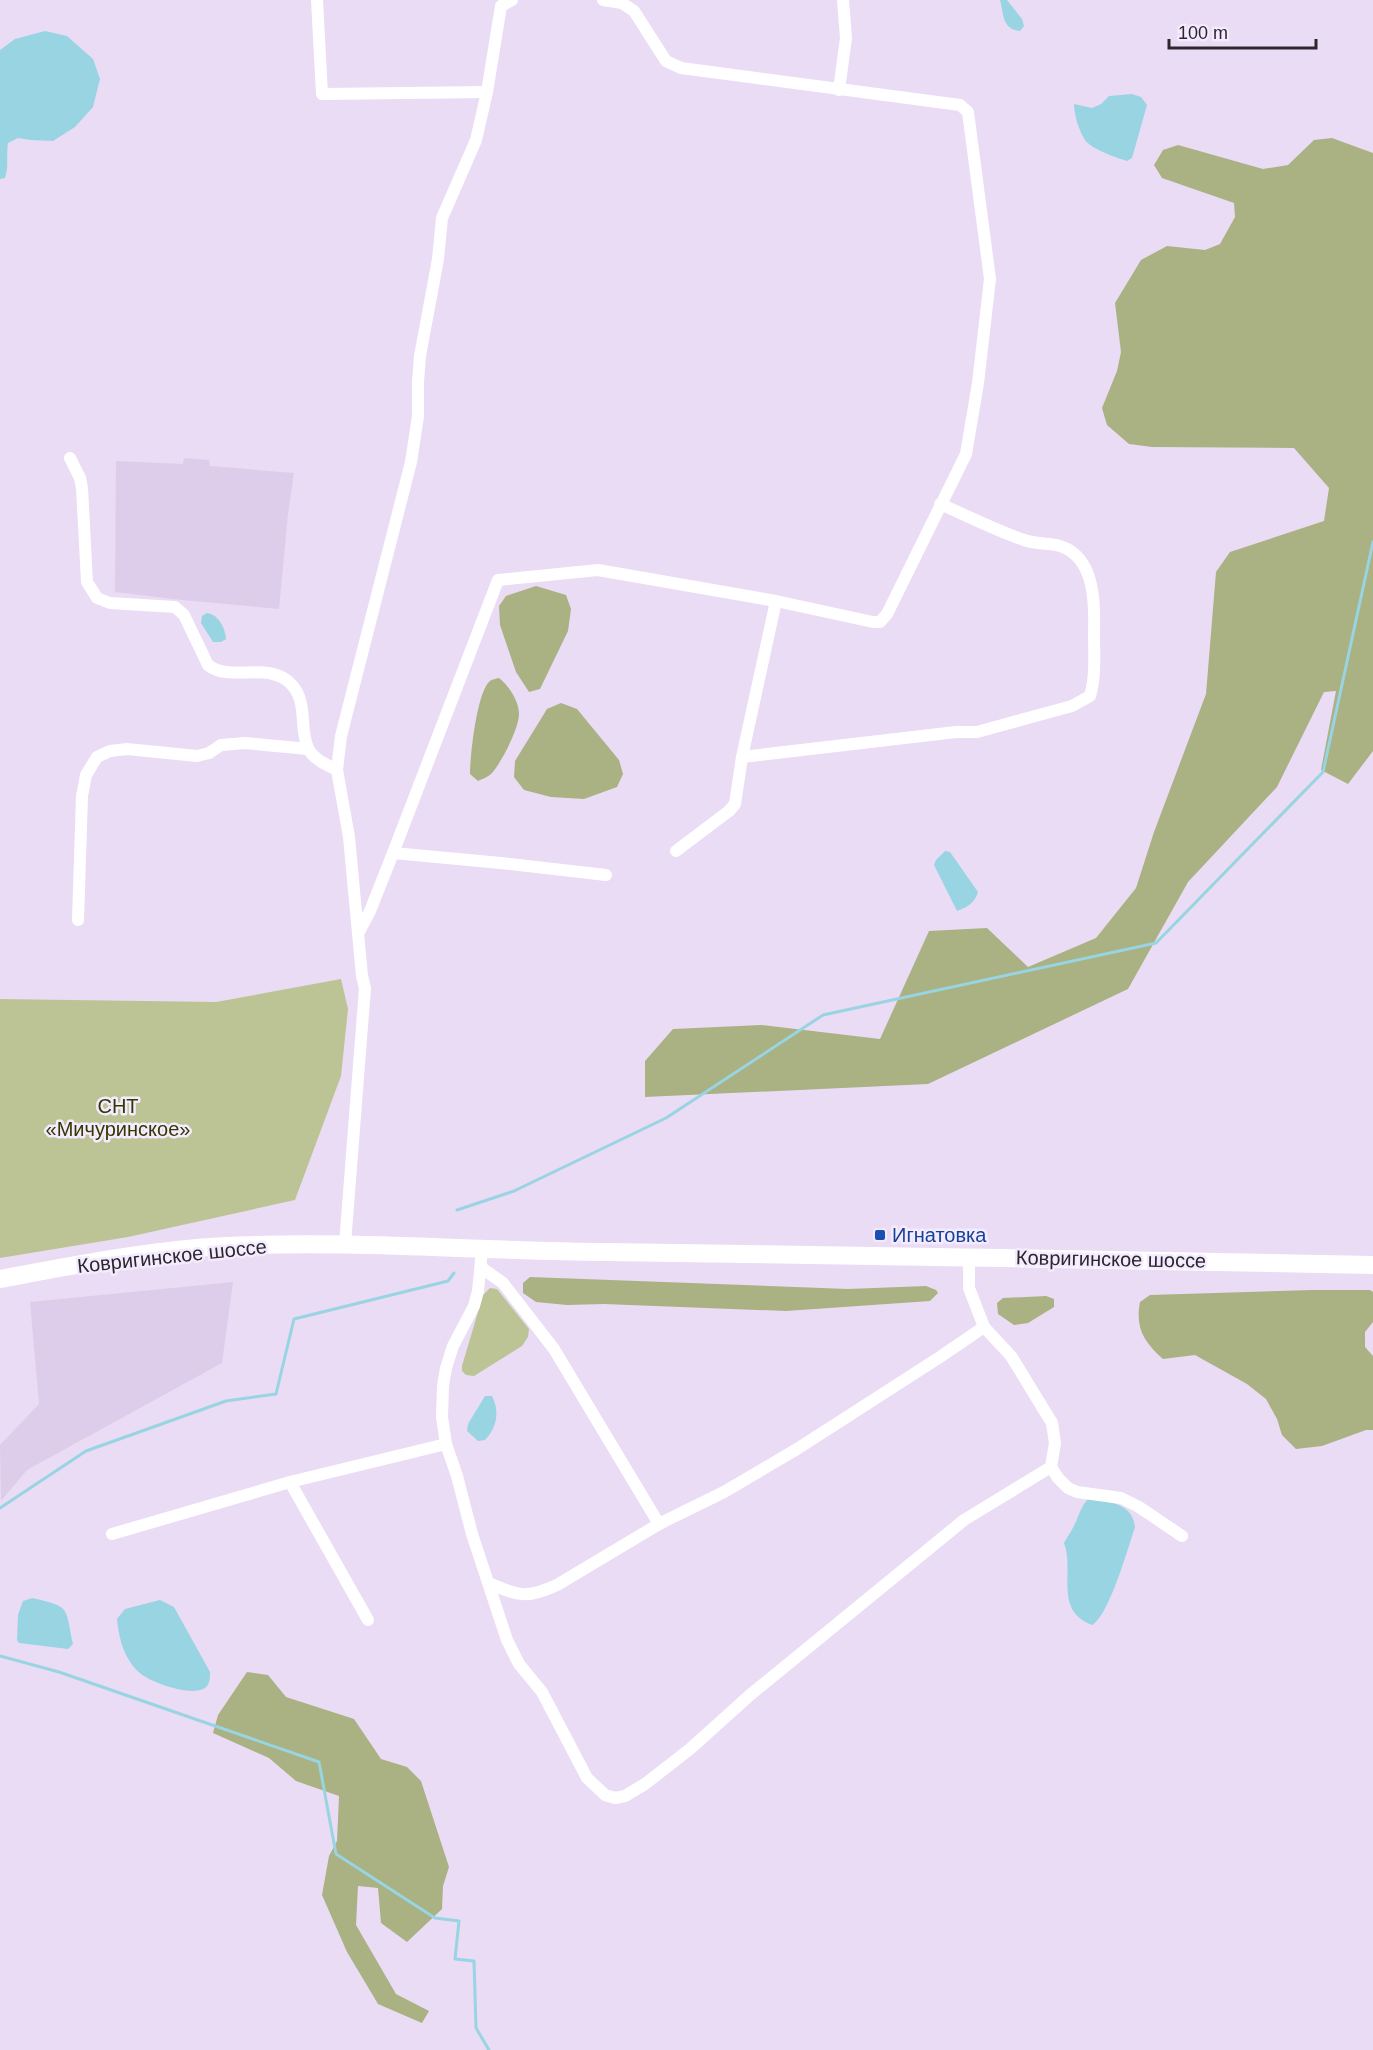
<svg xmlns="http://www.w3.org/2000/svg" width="1373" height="2050" viewBox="0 0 1373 2050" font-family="Helvetica,sans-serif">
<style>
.built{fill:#decdea}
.green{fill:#bcc496}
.forest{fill:#aab183}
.water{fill:#98d4e2}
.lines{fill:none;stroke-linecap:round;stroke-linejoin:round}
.stream{stroke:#98d4e2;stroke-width:3}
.street{stroke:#fff;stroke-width:12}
.primary{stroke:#fff;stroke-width:18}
.transit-dot{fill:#1a4fb4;stroke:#f5ebfe;stroke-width:2}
.labels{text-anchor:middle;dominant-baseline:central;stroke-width:5;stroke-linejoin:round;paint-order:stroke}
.park-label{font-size:20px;fill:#333800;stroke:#f5ebfe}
.transit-label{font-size:20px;fill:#164399;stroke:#f5ebfe;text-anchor:start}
.street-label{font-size:20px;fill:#2c272f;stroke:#f5ebfe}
</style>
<rect width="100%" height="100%" fill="#eadcf4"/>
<g class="built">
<polygon points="184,458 209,460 210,466 294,473 288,514 279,609 182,600 115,592 116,461 183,464"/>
<polygon points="233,1282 222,1363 27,1470 1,1501 0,1445 39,1404 30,1302"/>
</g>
<g class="green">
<polygon points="341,979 348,1009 341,1076 295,1200 128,1237 0,1258 0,999 216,1002"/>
<polygon points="490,1288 497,1289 529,1329 528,1337 522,1346 474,1376 466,1375 462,1371 462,1366 483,1295"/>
</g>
<g class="forest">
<polygon points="1332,138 1373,153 1373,751 1348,784 1321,770 1336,691 1324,692 1277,787 1188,882 1128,989 928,1084 645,1097 645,1061 673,1029 761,1025 880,1039 929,931 987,928 1028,967 1096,938 1136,888 1154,832 1206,694 1216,572 1230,552 1324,521 1329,488 1294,448 1152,447 1129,444 1107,425 1102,408 1117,371 1121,352 1115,303 1141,260 1167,246 1205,250 1220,244 1235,217 1234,203 1162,178 1154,165 1163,150 1178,145 1263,169 1288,165 1314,140"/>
<polygon points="536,586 566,595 571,609 568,631 540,689 529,692 516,672 500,625 499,606 506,596"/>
<path d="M499 678C509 686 519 701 519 714 519 728 501 764 491 774 488 777 482 779 478 781L470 774C470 756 477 691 490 681 491 680 498 678 499 678Z"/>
<polygon points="561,703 577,709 619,760 623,774 617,787 584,799 551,797 524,790 514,777 515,761 547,709"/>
<polygon points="530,1277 848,1289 926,1286 936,1290 938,1293 930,1301 786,1311 604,1304 567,1305 536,1302 523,1293 523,1283"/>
<path d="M1312 1290H1370L1373 1292V1322L1365 1332V1347L1373 1356V1430H1366L1322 1446 1296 1449 1282 1435 1277 1419 1266 1399 1247 1384 1195 1355 1163 1359C1144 1342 1135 1328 1140 1302L1150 1295Z"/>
<polygon points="1046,1296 1054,1299 1054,1307 1028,1323 1014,1325 998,1314 997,1303 1003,1298"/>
<polygon points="247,1672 268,1675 286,1697 354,1719 381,1759 407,1767 421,1781 449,1867 443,1886 442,1909 407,1942 381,1923 378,1888 358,1886 356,1925 396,1994 429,2011 422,2023 378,2004 347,1952 322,1895 329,1856 337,1841 339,1796 296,1781 269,1758 213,1733 218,1715"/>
</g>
<g class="water">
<path d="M1000 0H1007L1022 19 1024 26 1020 31C1002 29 1004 15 1000 0Z"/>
<path d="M45 31 67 36 93 59 100 79 93 107 75 127 53 141 31 140 18 138 8 143C6 155 9 168 5 178L0 179V50L15 39Z"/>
<path d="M1132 94 1141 97 1147 105 1132 158 1127 161C1117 158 1091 149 1085 140 1079 131 1074 114 1074 104L1092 108 1101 104 1109 96Z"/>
<path d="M207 613C219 615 225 628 226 639L221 642H213L201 623 202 616Z"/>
<path d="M945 851 950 852 978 892C975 903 967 907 957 911L934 865 936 860Z"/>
<path d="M485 1396H492C500 1412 497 1427 485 1440L478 1441 467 1431 468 1424Z"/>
<path d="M1088 1499C1108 1502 1132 1502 1135 1527 1128 1548 1109 1616 1092 1625 1053 1610 1075 1571 1064 1543 1067 1537 1071 1532 1074 1526 1079 1516 1080 1508 1088 1499Z"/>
<path d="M32 1598C71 1607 65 1606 73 1644L68 1649 19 1643 17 1640 18 1615 23 1601Z"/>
<path d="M160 1600 174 1607 210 1672C210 1677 210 1682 207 1686 197 1699 152 1683 141 1674 124 1660 119 1639 117 1619L125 1609Z"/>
</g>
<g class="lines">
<g class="stream">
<polyline points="457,1210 514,1191 666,1118 823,1015 1156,943 1323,772 1373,542"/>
<polyline points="0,1508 86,1451 226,1401 276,1394 294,1319 448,1281 454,1273"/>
<polyline points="0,1656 59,1672 319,1762 336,1854 435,1918 459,1921 455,1959 474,1961 476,2028 489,2050"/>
</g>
<g class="street">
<polyline points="317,0 322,94 487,92"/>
<polyline points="501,6 512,0"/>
<polyline points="839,90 846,38 843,0"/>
<path d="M70 458 80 478 82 488 87 582 97 598 110 603 175 607 184 615 208 665C230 683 270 660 292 685 308 703 299 728 308 748 313 759 327 765 337 770"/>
<path d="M742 757 956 732H977L1072 706 1090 696C1096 676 1094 654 1094 633 1095 603 1095 557 1060 546 1048 543 1035 544 1024 540 995 530 968 516 940 504"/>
<polyline points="676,851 729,811 735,804 742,757 776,601"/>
<polyline points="393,853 501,863 606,875"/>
<polyline points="78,920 82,796 86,775 97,757 110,751 127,749 197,756 209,753 221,745 245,743 308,749"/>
<polyline points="359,932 370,911 393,853 498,580 598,570 776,601 873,622 880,622 887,614 966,454 978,383 990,279 968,112 960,105 681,68 666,61 634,11 622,3 603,0"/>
<polyline points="345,1244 365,988 362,976 349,837 337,770 341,736 411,462 418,416 418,382 420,356 438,259 442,218 476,140 487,92 501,6"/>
<polyline points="482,1250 478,1291 474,1306 453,1346 446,1368 443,1386 442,1417 446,1444 457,1476 472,1534 507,1640 519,1664 542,1692 587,1778 605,1795 615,1798 625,1796 645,1784 690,1749 750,1695 964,1520 1051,1467"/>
<polyline points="969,1257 969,1288 984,1327 1011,1356 1052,1423 1055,1443 1051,1467 1058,1478 1068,1488 1077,1492 1121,1498 1139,1507 1182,1536"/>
<polyline points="482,1268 503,1283 554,1349 659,1524"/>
<polyline points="290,1482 368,1620"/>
<polyline points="112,1534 290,1482 446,1444"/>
<path d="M489 1583C518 1596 527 1599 557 1585L659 1524 724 1492 797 1449 940 1357 984 1327"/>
</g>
<path class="primary" d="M0 1279C75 1265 149 1250 226 1246 352 1240 479 1251 606 1252 862 1255 1117 1260 1373 1265"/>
</g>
<rect class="transit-dot" x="874" y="1229" width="12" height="12" rx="3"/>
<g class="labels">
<g class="park-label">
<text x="118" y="1106">СНТ<tspan x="118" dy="23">«Мичуринское»</tspan></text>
</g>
<g class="transit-label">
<text x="892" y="1235">Игнатовка</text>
</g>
<g class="street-label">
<text transform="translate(172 1256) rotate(-6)">Ковригинское шоссе</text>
<text transform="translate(1111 1259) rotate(1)">Ковригинское шоссе</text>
</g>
</g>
<path d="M1169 39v9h147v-9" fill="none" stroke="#2c272f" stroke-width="3"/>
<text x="1178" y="39" font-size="18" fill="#2c272f" stroke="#f5ebfe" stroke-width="4.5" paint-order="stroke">100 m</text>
</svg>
